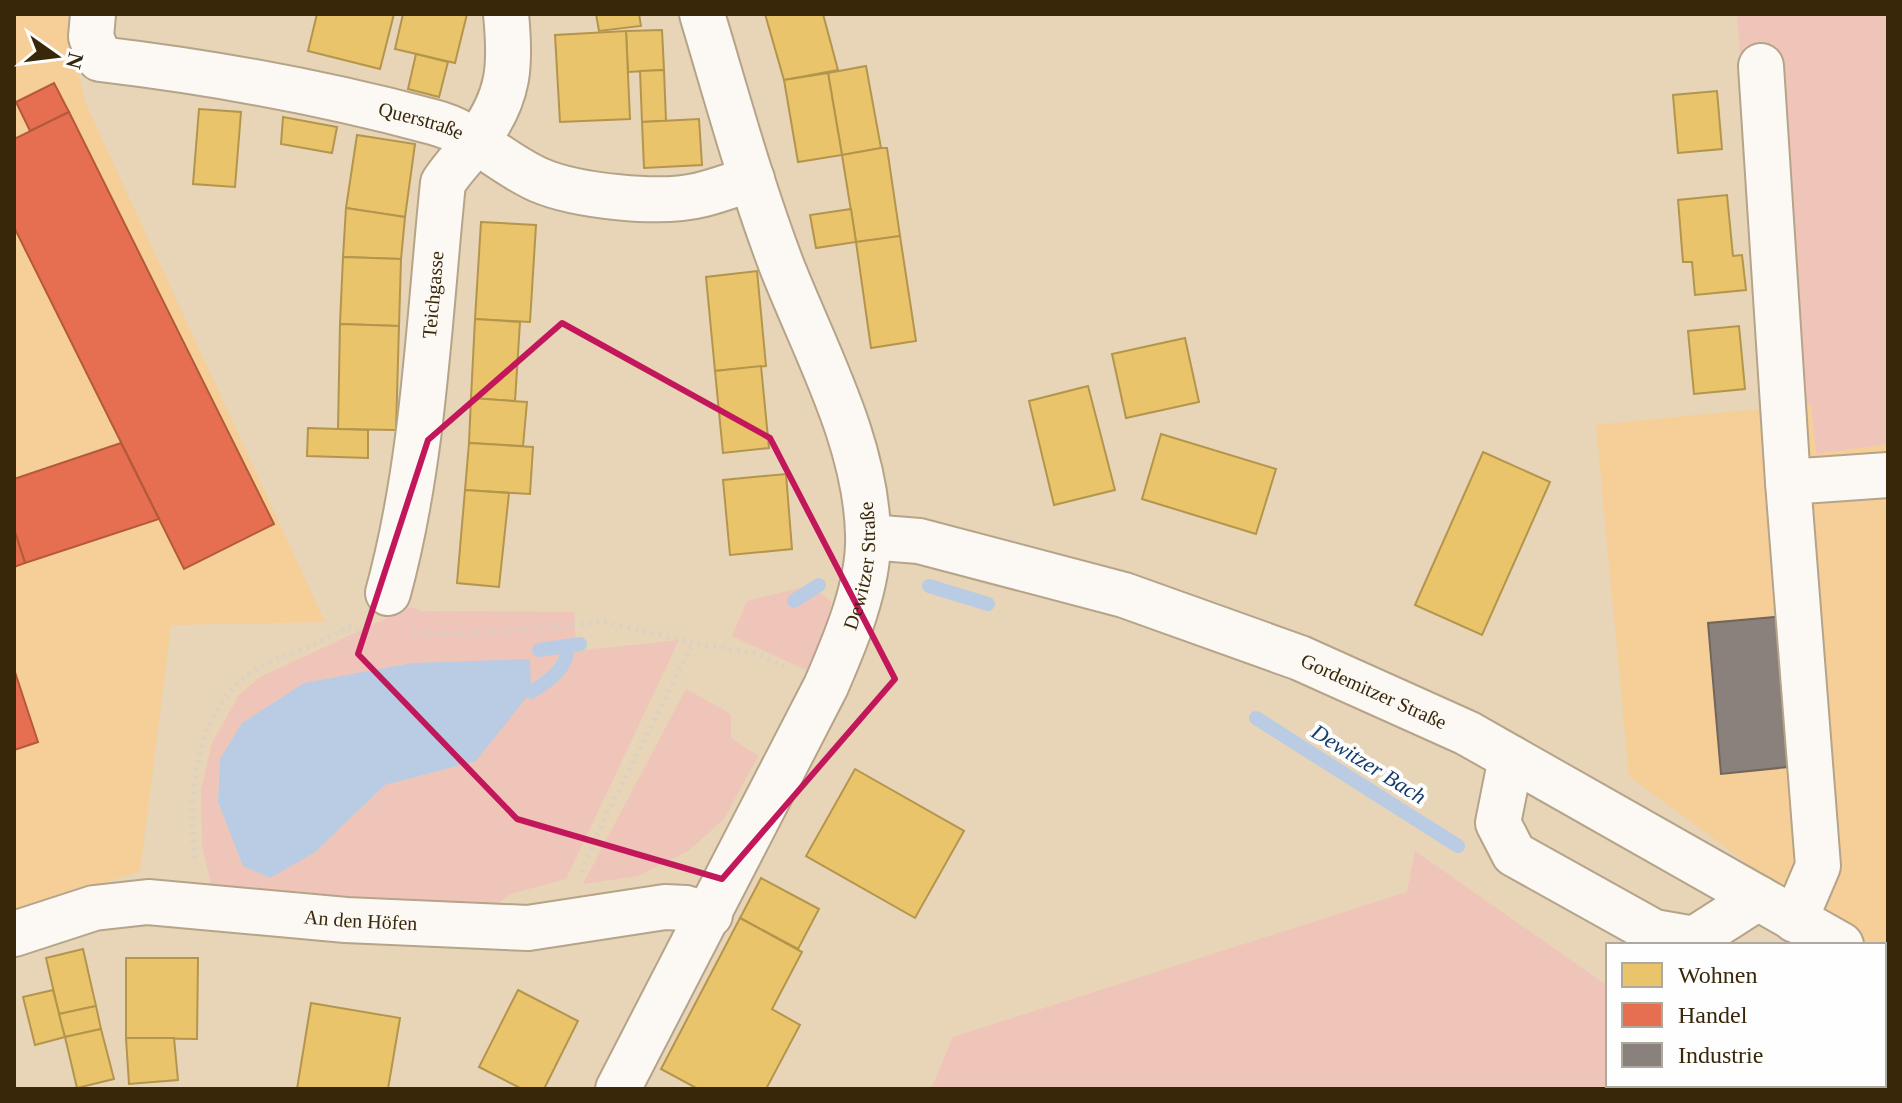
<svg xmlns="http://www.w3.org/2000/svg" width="1902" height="1103" viewBox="0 0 1902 1103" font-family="'Times New Roman',serif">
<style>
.built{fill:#f5ce98}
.green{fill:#efc5b9;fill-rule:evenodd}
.water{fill:#bacce4}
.homes{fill:#e9c46a;stroke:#b4954d;stroke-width:2}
.shops{fill:#e76f51;stroke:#b3593c;stroke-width:2}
.industry{fill:#8a817c;stroke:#72665a;stroke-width:2}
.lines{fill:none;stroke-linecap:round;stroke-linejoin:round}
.stream{stroke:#bacce4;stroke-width:14}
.minor-casing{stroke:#b5a489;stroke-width:48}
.path{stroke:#d8d1c7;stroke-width:5;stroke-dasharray:2 6;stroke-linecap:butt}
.minor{stroke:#fcf9f4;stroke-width:44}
.marked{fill:none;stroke:#c2185b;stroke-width:6;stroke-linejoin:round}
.labels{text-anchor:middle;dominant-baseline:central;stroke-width:8;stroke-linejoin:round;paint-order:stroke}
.street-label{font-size:20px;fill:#39270a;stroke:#fefefe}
.water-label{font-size:22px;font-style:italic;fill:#163c6c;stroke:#fefefe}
</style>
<rect width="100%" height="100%" fill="#e8d4b6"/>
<g class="built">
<polygon points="14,14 66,14 85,102 325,622 171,625 140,871 14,913"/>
<polygon points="1811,404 1816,454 1888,444 1888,967 1884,964 1884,945 1858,945 1629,776 1596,425"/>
</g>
<g class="green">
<polygon points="1737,14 1888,14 1888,444 1816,454 1811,404 1769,409"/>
<polygon points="812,585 831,602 826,630 806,670 732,636 747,601"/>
<path d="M411 607 421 611 574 612 576 651 679 640 566 879 510 894 491 909 212 889 202 845 201 790 212 743 239 695 260 677ZM220 759 476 761 385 785 314 853 243 866 218 802Z"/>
<polygon points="686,689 731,714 731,738 758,756 724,819 688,851 638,876 583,884"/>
<polygon points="1415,851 1608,986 1608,1085 1742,1085 1744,1089 931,1089 953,1037 1407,892"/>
</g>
<polygon class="water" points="530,659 531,692 476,761 385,785 314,853 270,878 243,866 218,802 220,759 242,723 304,683 412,663"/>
<g class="homes">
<polygon points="317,14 394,14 380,69 308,51"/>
<polygon points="403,14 467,14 455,63 395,49"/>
<polygon points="596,14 639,14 641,26 599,31"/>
<polygon points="765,14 823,14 838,70 784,80"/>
<polygon points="662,30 664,70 628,72 626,31"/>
<polygon points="626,31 630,119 560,122 555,35"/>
<polygon points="416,54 448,62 439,97 408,89"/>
<polygon points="866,66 881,148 842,155 828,73"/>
<polygon points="664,70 666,121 642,122 640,71"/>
<polygon points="828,73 842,155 798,162 784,80"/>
<polygon points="1717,91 1722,149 1678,153 1673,95"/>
<polygon points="199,109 241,112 235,187 193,184"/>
<polygon points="283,117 337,127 332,153 281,144"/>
<polygon points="699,119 702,165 644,168 642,122"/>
<polygon points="357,135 415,144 405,217 346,208"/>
<polygon points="881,148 887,148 900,236 856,242 842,155"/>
<polygon points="1727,195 1733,256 1742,255 1746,290 1695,295 1692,262 1683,262 1678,200"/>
<polygon points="346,208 405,217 401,259 343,257"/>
<polygon points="851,209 856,242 816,248 810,215"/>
<polygon points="481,222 536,225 530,322 475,319"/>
<polygon points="900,236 916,341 871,348 856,242"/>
<polygon points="343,257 401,259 399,326 340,324"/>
<polygon points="757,271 766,366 715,371 706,277"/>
<polygon points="475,319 520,322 515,401 471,398"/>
<polygon points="340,324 399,326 396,430 338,429"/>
<polygon points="1739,326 1745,389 1694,394 1688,331"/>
<polygon points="1185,338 1199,402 1126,418 1112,354"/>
<polygon points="761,366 769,448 723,453 715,371"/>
<polygon points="1088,386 1115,490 1054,505 1029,401"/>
<polygon points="471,398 527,402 523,446 469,443"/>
<polygon points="308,428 368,430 368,458 307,456"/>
<polygon points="1161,434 1276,469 1256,534 1142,499"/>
<polygon points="469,443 533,447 530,494 465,490"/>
<polygon points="1483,452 1550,482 1482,635 1415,605"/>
<polygon points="786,474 792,549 730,555 723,480"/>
<polygon points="465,490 509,493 499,587 457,583"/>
<polygon points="855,769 964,831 915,918 806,856"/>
<polygon points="761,878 819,909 798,949 740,918"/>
<polygon points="740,918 802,952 772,1009 800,1025 766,1089 698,1089 661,1069"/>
<polygon points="83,949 96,1006 59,1014 46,958"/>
<polygon points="126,958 198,958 197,1039 126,1038"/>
<polygon points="53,990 65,1037 35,1045 23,997"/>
<polygon points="518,990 578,1021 544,1089 522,1089 479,1067"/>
<polygon points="311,1003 400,1018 388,1089 297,1089"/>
<polygon points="96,1006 101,1029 65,1037 59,1014"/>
<polygon points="101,1029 114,1079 77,1088 65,1037"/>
<polygon points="126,1038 174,1038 178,1080 129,1084"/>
</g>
<g class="shops">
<polygon points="54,83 69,112 30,131 16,102"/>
<polygon points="69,112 274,524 184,569 14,227 14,139"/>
<polygon points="121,443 159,519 25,563 14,529 14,479"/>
<polygon points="14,529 25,563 14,567"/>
<polygon points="14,669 38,742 14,750"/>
</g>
<polygon class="industry" points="1785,616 1798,766 1721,774 1708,623"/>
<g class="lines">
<g class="stream">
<polyline points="929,586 988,604"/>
<polyline points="794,601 819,585"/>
<polyline points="539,650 580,644"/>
<path d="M531 692C548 682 568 668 568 646"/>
<polyline points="1256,718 1458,846"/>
</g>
<g class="minor-casing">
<g id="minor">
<path id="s1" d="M93 14 91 37 100 59C210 72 325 93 433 122 473 132 502 164 539 180 576 196 660 205 700 195 717 191 735 184 752 179"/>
<polyline points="1761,66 1788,482"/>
<path id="s2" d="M869 537 919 541 1124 595 1300 658 1467 733 1841 945"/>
<path id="s3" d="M388 593C424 462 429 318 443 183 453 167 467 154 478 139 510 96 511 65 506 14"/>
<polyline points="1511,758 1498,823 1514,854 1654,932 1694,939 1758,898"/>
<polyline points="1795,920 1818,866 1788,482 1888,475"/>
<path id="s4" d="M14 934 94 908 148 902 346 920 528 928 665 907 686 908 710 915"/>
<polyline points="1884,969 1888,971"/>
<path id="s5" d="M618 1089 826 686C845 642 870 584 868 534 866 441 814 349 781 264 750 182 727 97 702 14"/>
</g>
</g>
<g class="path">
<polyline points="340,630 359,631"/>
<polyline points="413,634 484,633 606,622 693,643 755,653 784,666"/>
<path d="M195 858C187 794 195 708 255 670 271 659 293 654 311 646 326 640 340 631 354 623"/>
<polyline points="582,872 598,832 693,643"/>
</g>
<use href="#minor" class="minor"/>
</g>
<path class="marked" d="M562 323 770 438 895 679 722 879 517 819 358 654 428 440Z"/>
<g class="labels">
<g class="street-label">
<text stroke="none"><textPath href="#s1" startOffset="374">Querstraße</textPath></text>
<text stroke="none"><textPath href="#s3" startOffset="302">Teichgasse</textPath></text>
<text stroke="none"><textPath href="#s5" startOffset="580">Dewitzer Straße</textPath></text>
<text stroke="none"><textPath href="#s2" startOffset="530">Gordemitzer Straße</textPath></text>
<text stroke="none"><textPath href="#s4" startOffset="352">An den Höfen</textPath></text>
</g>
<g class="water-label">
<text transform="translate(1369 764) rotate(32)">Dewitzer Bach</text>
</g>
</g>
<rect width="1902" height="1103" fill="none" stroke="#39270a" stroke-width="32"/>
<rect x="1606" y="943" width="280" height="144" fill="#fefefe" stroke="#afa89c" stroke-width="2"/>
<rect x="1622" y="963" width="40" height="24" fill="#e9c46a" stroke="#afa89c" stroke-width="2"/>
<text x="1678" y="983" font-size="24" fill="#39270a">Wohnen</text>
<rect x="1622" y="1003" width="40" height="24" fill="#e76f51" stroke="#afa89c" stroke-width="2"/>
<text x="1678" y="1023" font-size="24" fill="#39270a">Handel</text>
<rect x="1622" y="1043" width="40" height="24" fill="#8a817c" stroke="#afa89c" stroke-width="2"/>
<text x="1678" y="1063" font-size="24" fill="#39270a">Industrie</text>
<g transform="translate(56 56) rotate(104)" stroke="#fefefe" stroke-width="6" paint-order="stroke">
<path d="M0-6L14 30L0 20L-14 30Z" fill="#39270a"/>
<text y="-12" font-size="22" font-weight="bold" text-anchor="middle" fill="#39270a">N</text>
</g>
</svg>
